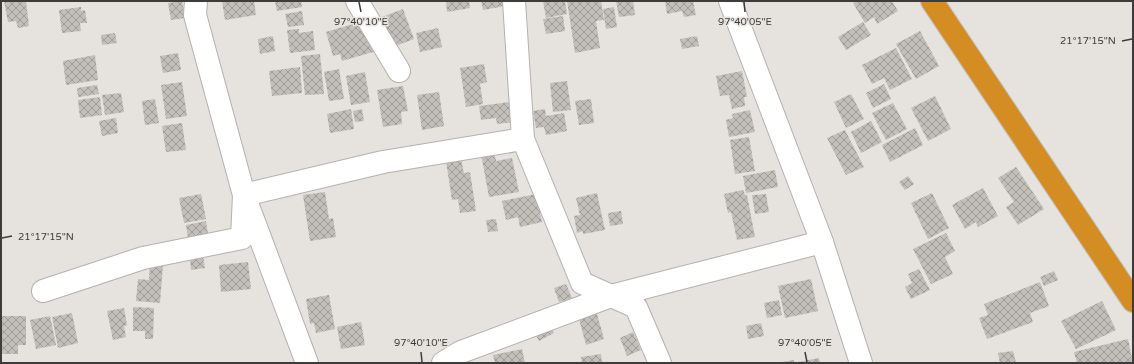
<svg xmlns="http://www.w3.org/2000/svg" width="1134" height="364" viewBox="0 0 1134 364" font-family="'Varela Round',sans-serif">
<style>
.building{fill:url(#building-cross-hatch)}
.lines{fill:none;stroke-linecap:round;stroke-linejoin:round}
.minor-casing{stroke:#b4b1ad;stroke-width:24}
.highway-casing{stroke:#c1c1c0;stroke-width:24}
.minor{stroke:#fff;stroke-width:22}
.highway{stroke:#d48d22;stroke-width:22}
.ticks{fill:none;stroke:#3d3c3a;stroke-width:1.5}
.ticks-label{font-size:10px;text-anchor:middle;fill:#3d3c3a;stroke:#e6e2de;stroke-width:3;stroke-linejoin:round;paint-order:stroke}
</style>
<defs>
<pattern id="building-cross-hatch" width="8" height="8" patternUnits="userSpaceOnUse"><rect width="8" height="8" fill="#c2beba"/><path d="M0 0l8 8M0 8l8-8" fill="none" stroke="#9f9c98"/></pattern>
</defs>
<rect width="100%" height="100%" fill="#e6e2de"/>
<g class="building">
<polygon points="4,1 26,1 29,26 18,28 16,21 8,22"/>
<polygon points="182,1 185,18 171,20 168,3"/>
<polygon points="222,1 254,1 256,15 225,20"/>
<polygon points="275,1 301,1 302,7 277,11"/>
<polygon points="446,1 469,1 470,8 447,12"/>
<polygon points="481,1 511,1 505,6 483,10"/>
<polygon points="543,1 565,1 567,14 546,18"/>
<polygon points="567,1 601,1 604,20 596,21 600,48 575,53"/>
<polygon points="616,1 633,1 635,15 619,17"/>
<polygon points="665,1 693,1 696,15 684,17 682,11 667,14"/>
<polygon points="857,1 892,1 898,11 877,24 874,17 865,23 853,3"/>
<polygon points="81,7 81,11 85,10 87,23 80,23 81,31 62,33 59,10"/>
<polygon points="614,7 617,27 606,29 603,9"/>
<polygon points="403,9 414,39 393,47 382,17"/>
<polygon points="302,11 304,25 288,27 285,14"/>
<polygon points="563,16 565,31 546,34 543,19"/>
<polygon points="363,21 373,52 342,61 340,54 333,56 326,32"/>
<polygon points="863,22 871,35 846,50 838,37"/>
<polygon points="438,28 442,47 420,52 416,33"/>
<polygon points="299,29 299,33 313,31 315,50 290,53 287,30"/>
<polygon points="920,31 939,66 916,79 896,44"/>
<polygon points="115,33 117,43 102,45 101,35"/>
<polygon points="273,36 275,51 260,54 258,39"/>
<polygon points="697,36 699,46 682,49 680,39"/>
<polygon points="896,48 912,79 890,90 884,78 872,84 862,65"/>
<polygon points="178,53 181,70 163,73 160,56"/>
<polygon points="320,54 324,94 305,95 301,56"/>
<polygon points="95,55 98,80 66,85 63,61"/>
<polygon points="484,64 487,82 480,84 483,104 466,107 460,68"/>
<polygon points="300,67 302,93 272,96 269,71"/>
<polygon points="339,69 344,99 329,101 324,72"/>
<polygon points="742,71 747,97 744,97 745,106 732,109 729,95 720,96 716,76"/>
<polygon points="365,72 370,102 351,105 346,76"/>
<polygon points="567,81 571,110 553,112 550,83"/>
<polygon points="182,82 187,116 166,119 161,85"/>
<polygon points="884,84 891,99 873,108 866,93"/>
<polygon points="97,85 99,94 78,97 77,88"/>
<polygon points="403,86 408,111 401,112 402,124 383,127 377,90"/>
<polygon points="439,92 444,126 422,130 417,95"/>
<polygon points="121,93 124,112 105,115 102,95"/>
<polygon points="851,94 864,119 846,128 834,102"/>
<polygon points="935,96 951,129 928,141 911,108"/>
<polygon points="100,97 102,115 80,118 78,100"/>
<polygon points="155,99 159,123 145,125 142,101"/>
<polygon points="591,99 594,123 579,125 575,101"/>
<polygon points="510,102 513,122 497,124 496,118 481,120 479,106"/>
<polygon points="893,103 907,129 886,140 872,113"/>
<polygon points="351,109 354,129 330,133 327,114"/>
<polygon points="362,109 364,121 355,122 353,111"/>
<polygon points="545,109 546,116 564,113 567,131 546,135 544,127 536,128 533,111"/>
<polygon points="750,110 755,132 729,137 726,120 733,118 732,114"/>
<polygon points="116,118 118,133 102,136 99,121"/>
<polygon points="871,121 882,142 861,153 851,132"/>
<polygon points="182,123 186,150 166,152 162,126"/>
<polygon points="915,128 923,145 890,162 882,145"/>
<polygon points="845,130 864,167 846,175 827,138"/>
<polygon points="749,137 755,171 735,174 730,140"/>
<polygon points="494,151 496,161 512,158 519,192 489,197 481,154"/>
<polygon points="461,159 464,173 470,172 476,211 460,213 458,199 452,200 446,161"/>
<polygon points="1016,167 1044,209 1018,225 1006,207 1014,202 998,178"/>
<polygon points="775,170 778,187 746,193 743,176"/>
<polygon points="908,176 914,184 905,190 899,182"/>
<polygon points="983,188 998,216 978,227 976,222 965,229 952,205"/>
<polygon points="743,190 745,195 747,195 755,237 737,240 731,212 728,213 724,194"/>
<polygon points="325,192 329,219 333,218 336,237 310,241 303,195"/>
<polygon points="597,193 605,230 583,234 583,231 577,233 574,216 580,215 576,198"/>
<polygon points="932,193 949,228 928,239 911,203"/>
<polygon points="201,194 206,219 184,223 179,198"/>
<polygon points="536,194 542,222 520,227 518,217 506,220 502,201"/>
<polygon points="766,194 769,212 755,214 752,195"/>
<polygon points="621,211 623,224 610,226 608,213"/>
<polygon points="496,219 498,231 488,232 486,220"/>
<polygon points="206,221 208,234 188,238 186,225"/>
<polygon points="946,233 955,251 945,257 953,274 931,284 913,249"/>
<polygon points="203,256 205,268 191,270 190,258"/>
<polygon points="248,262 251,289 221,292 219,265"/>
<polygon points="150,263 163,265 160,303 136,301 138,279 149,280"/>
<polygon points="919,269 930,290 911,299 905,287 912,283 908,274"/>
<polygon points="1054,271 1058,280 1044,286 1040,277"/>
<polygon points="811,279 818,311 785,318 778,286"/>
<polygon points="1040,282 1049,306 1030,313 1033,322 987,339 979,318 988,315 984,304"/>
<polygon points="566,284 572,298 559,302 554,288"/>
<polygon points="329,295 335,329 316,333 314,323 310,324 306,299"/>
<polygon points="779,300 782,315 767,318 764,303"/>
<polygon points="1102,301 1116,330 1076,349 1061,321"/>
<polygon points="133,307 154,308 153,339 145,339 145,331 133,331"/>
<polygon points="124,308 127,325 124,326 126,337 113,340 107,311"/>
<polygon points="72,313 78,343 58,348 52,317"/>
<polygon points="597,314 604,339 586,345 579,319"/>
<polygon points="2,316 26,316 26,345 18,345 18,354 2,354"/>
<polygon points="50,316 56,345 36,349 30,320"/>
<polygon points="361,322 365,345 341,349 337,327"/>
<polygon points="549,322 554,333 539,341 533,330"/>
<polygon points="761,323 764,336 748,339 746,326"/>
<polygon points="633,332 641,350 627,356 620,338"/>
<polygon points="1128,339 1133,363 1077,363 1074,352"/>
<polygon points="522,349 525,363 495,363 493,355"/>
<polygon points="1013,351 1016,363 1000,363 998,353"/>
<polygon points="601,354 602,363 582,363 581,357"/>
<polygon points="819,358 820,363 798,363 798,362"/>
<polygon points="794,360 794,363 782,363 782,362"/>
</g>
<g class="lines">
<g class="minor-casing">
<g id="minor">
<polyline points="196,1 195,15 244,195 307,363"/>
<polyline points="357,1 399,71"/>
<polyline points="514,1 523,139 582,283 636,307 660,363"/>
<polyline points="730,1 822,242 861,363"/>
<polyline points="43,291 143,258 242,238 244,195 383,162 523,139"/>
<polyline points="443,363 461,352 611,296 822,242"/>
</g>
</g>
<g class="highway-casing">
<polyline id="highway" points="932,1 1133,301"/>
</g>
<use href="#minor" class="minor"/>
<use href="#highway" class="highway"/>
</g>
<path class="ticks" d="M359 2 361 12M744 2 745 12M1122 41 1132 39M2 238 12 236M421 352 422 362M805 352 807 362"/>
<g class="ticks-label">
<text x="361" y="25">97°40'10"E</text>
<text x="745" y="25">97°40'05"E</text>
<text x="1088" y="44">21°17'15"N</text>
<text x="46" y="240">21°17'15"N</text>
<text x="421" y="346">97°40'10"E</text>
<text x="805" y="346">97°40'05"E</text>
</g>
<rect width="1134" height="364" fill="none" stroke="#3d3c3a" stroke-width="4"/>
</svg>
